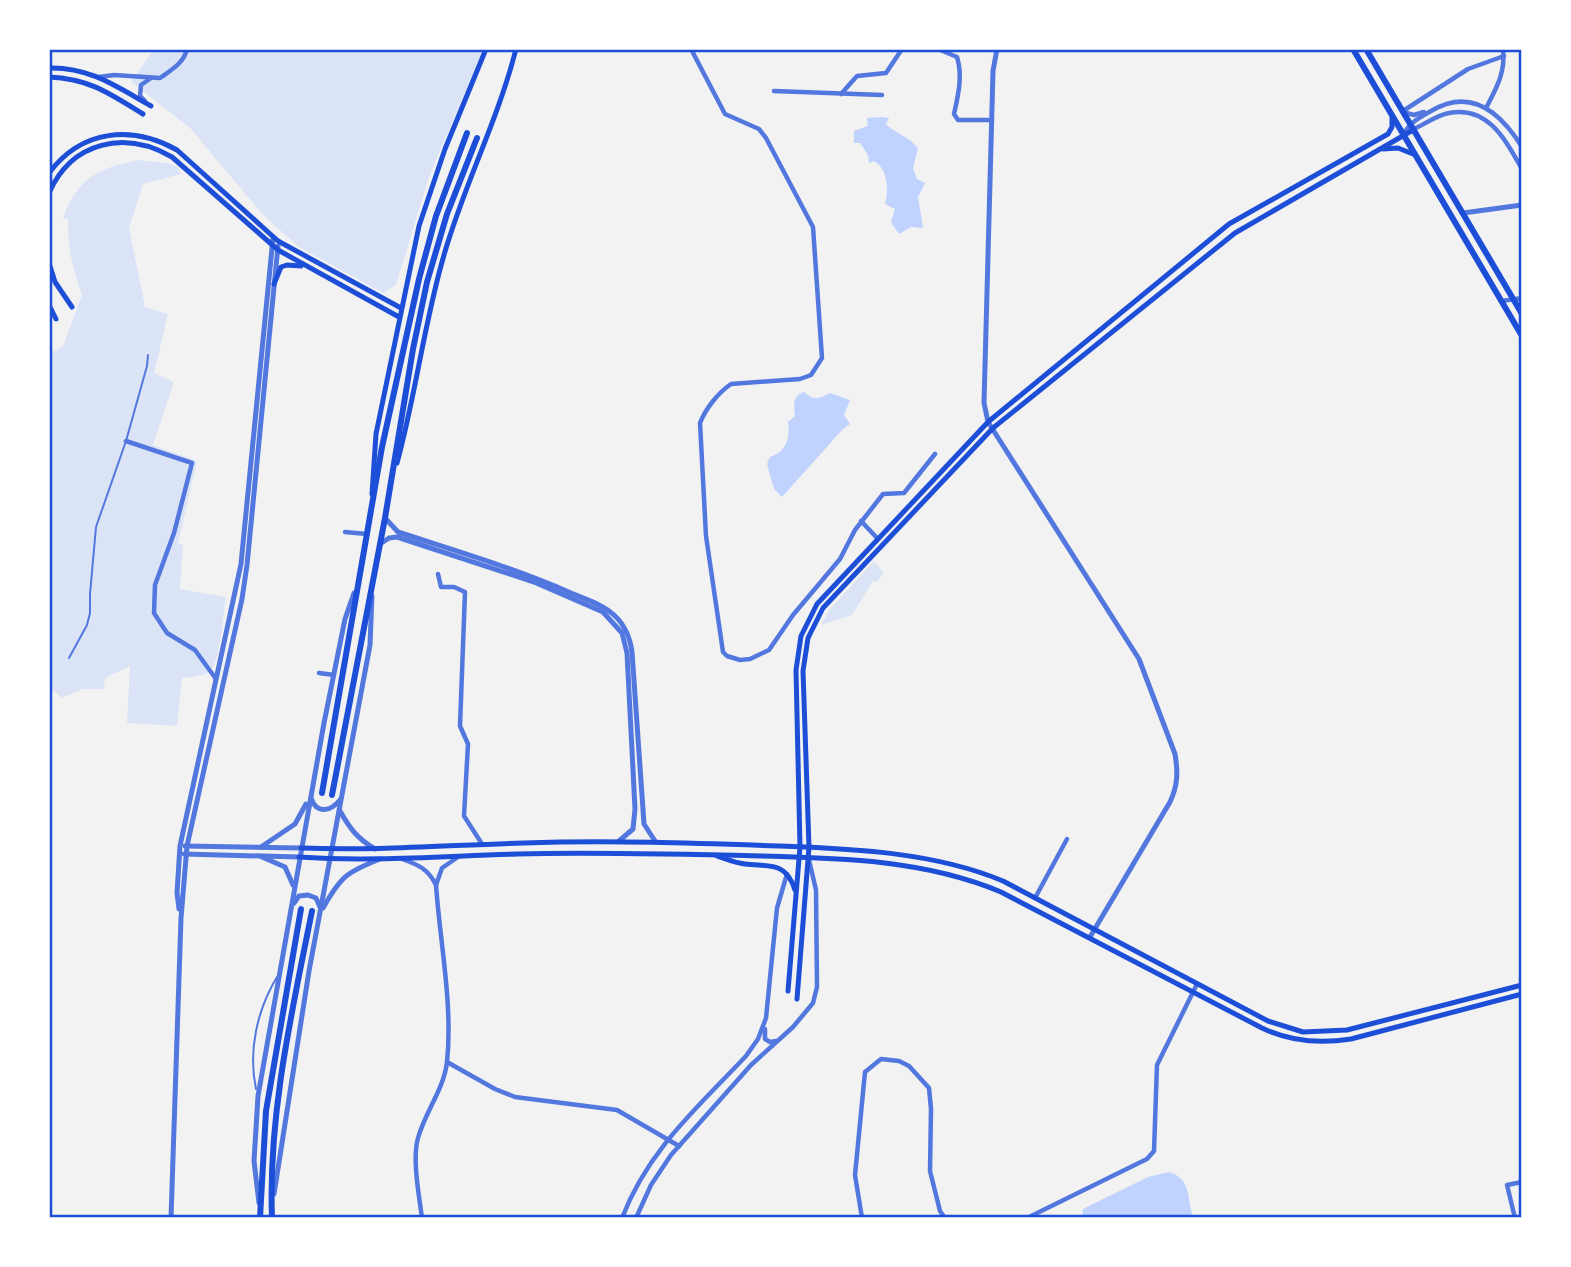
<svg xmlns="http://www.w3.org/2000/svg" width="1571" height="1267" viewBox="0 0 1571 1267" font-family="'Work Sans',sans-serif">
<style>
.green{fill:#dbe4f7}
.water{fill:#bfd3fe}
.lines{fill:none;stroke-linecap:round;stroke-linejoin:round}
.service{stroke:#5277de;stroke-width:2}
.minor{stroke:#5277de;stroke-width:4.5}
.tertiary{stroke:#5277de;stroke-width:5}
.secondary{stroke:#1d4ed8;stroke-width:5}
.primary{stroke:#1d4ed8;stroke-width:6}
.neatline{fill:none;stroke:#1d4ed8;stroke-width:2.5}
</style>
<rect width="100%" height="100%" fill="#f2f2f2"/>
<g class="green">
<polygon points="154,49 483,49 429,177 396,285 383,293 299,247 263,215 191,129 131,82"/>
<path d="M138 160 167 163 178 167 181 174 143 184 129 228 145 307 168 314 154 373 174 382 153 445 197 461 178 544H183L180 589 226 597C223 613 221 662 209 672 202 677 190 677 182 678L177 726 127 723 130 666 105 678 104 689H83L62 698 49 686V335L53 352 63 346 82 295C73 269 67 247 68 220L63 218C77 178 99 168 138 160Z"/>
<polygon points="874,561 884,573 877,582 873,581 852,615 821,625 830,609"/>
</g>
<g class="water">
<path d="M882 117 889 118 886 124C896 134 908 136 918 148L913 168 917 179 925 183 918 197 923 228 911 227 899 234 891 222 895 209 885 204C889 190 888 169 874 161L869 163 868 155 860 143H854V131L868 126 867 118Z"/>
<path d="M804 392C814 401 818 399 830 393L850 400 844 415 850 424 842 430 782 497 774 489 767 464 770 457C787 451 790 439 788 422L795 416C794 405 792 396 804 392Z"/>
<path d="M1169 1172C1193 1179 1186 1201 1194 1218H1082L1083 1209 1148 1177Z"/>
</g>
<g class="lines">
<g class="service">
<polyline points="69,658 87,625 90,613 90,594 96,527 126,441 147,366 148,355"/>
<path d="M256 1089C248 1051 257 1010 277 977"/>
</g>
<g class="minor">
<path d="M691 49 725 114 759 129 766 138 813 227 822 358 811 375 800 379 731 384C718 393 706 408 700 423L706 536 723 652 727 656 740 660 750 659 769 650 793 615 840 559 855 530 883 494 904 493 935 454"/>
<path d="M938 49 957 57C963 76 958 96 954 114L958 120H992"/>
<path d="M99 77 114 75 160 78C171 70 184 63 187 49"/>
<polyline points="774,91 882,95"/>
<polyline points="841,94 857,76 886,73 902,49"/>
<polyline points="145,101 140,96 141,85 151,78"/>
<path d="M1486 108C1496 89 1506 72 1503 49"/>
<polyline points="1403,111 1468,69 1504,56"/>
<polyline points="1403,112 1414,115 1424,112"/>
<path d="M1414 129C1425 124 1437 115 1449 113 1488 105 1506 141 1522 169"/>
<path d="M1403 135C1410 122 1419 118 1431 111 1471 87 1501 113 1522 147"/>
<polyline points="1502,301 1522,298"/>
<polyline points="126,441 192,463 174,533 155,585 154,613 167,633 195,650 216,679"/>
<polyline points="861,521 877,538"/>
<polyline points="345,532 367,534"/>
<polyline points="438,574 441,587 454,587 465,592 460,726 468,744 464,816 482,844"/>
<polyline points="319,673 334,675"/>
<path d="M402 859C419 865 428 869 436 885L442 868 458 857"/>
<polyline points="1035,898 1067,839"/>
<polyline points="765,1029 765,1039 770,1042 776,1041"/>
<polyline points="447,1062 495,1089 515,1097 617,1110 679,1146"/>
<path d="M422 1218C419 1195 412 1159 418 1138 425 1112 444 1089 447 1062 453 1004 440 943 436 885"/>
<path d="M622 1218C648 1150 697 1108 746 1056L758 1039 766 1018 777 908 787 874"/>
<polyline points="636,1218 651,1185 671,1155 751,1065 793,1027 813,1003 817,987 816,890 809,860"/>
<polyline points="862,1218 855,1175 865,1072 881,1059 899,1061 909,1066 929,1088 931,1109 930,1171 940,1211 945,1218"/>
<polyline points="1027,1218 1147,1159 1154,1151 1157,1065 1197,984"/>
<polyline points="1515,1218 1507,1185 1522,1182"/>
</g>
<g class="tertiary">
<path d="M997 49 993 71 984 403 988 422 1139 659 1175 754C1178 772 1178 785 1170 802L1090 937"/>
<polyline points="1463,213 1522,205"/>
<path d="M385 518 398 532C456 551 514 568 571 593 585 599 602 604 614 615 625 625 630 637 632 652L644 824 655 841"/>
<polyline points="380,544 389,538 397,537 534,582 603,612 622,633 627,653 635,809 633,829 619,841"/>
<path d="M311 798C317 815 331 811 340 800"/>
<path d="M340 811C350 829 358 839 375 849"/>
<polyline points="185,846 301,848"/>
<polyline points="261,847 295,824 306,804"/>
<polyline points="184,854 299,857"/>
<polyline points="262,857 285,867 293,885"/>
<polyline points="294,903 299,896 308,895 316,898 320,907"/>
<path d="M323 908C341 876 347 872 380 859"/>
<polyline points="179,909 177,893 180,846 241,564 273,238"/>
<polyline points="274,1194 309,971 370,645 372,596"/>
<polyline points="259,1203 254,1161 258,1096 324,723 345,619 354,593"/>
<polyline points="171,1218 181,918 187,846 242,599 247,565 278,246"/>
</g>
<g class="secondary">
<path d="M49 68C90 67 117 87 151 106"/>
<path d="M49 77C90 79 109 93 143 114"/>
<polyline points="1383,149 1398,148 1413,154"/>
<path d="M49 173C82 129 132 125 177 150L278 241 401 308"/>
<path d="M49 193C72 141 125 130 172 157L278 250 399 317"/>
<polyline points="49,263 55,282 72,307"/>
<polyline points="274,284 281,267 287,265 301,266"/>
<polyline points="49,305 56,319"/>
<path d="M397 463C416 394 424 323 444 255 464 185 498 120 516 49"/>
<polyline points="372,494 376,434 419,226 445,149 486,49"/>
<path d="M301 848C376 851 450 845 524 843 609 840 694 843 779 846 854 849 934 852 1003 881L1268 1021 1303 1032 1347 1030 1522 985"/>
<path d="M717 856C726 859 735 863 745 864 769 867 786 861 795 890"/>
<path d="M299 857C372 862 444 856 517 854 598 852 680 854 761 856 842 858 925 860 1001 892L1262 1028C1291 1042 1320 1044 1351 1039L1522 994"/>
<polyline points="788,991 800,847 796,670 801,636 817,604 988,422 1229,224 1388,134 1392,127 1392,118"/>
<polyline points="797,999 809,847 803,671 808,638 823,608 993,428 1235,233 1413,130"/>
</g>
<g class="primary">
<polyline points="1353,49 1522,336"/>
<polyline points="1366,49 1522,314"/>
<polyline points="322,793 382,447 419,279 436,216 467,133"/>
<polyline points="332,795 385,518 413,349 427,282 447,214 477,138"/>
<polyline points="260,1218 266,1111 301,909"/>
<path d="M272 1218C268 1115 292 1011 312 911"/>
</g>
</g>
<rect width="1571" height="1267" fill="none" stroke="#ffffff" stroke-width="102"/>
<rect x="51" y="51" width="1469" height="1165" class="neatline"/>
</svg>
